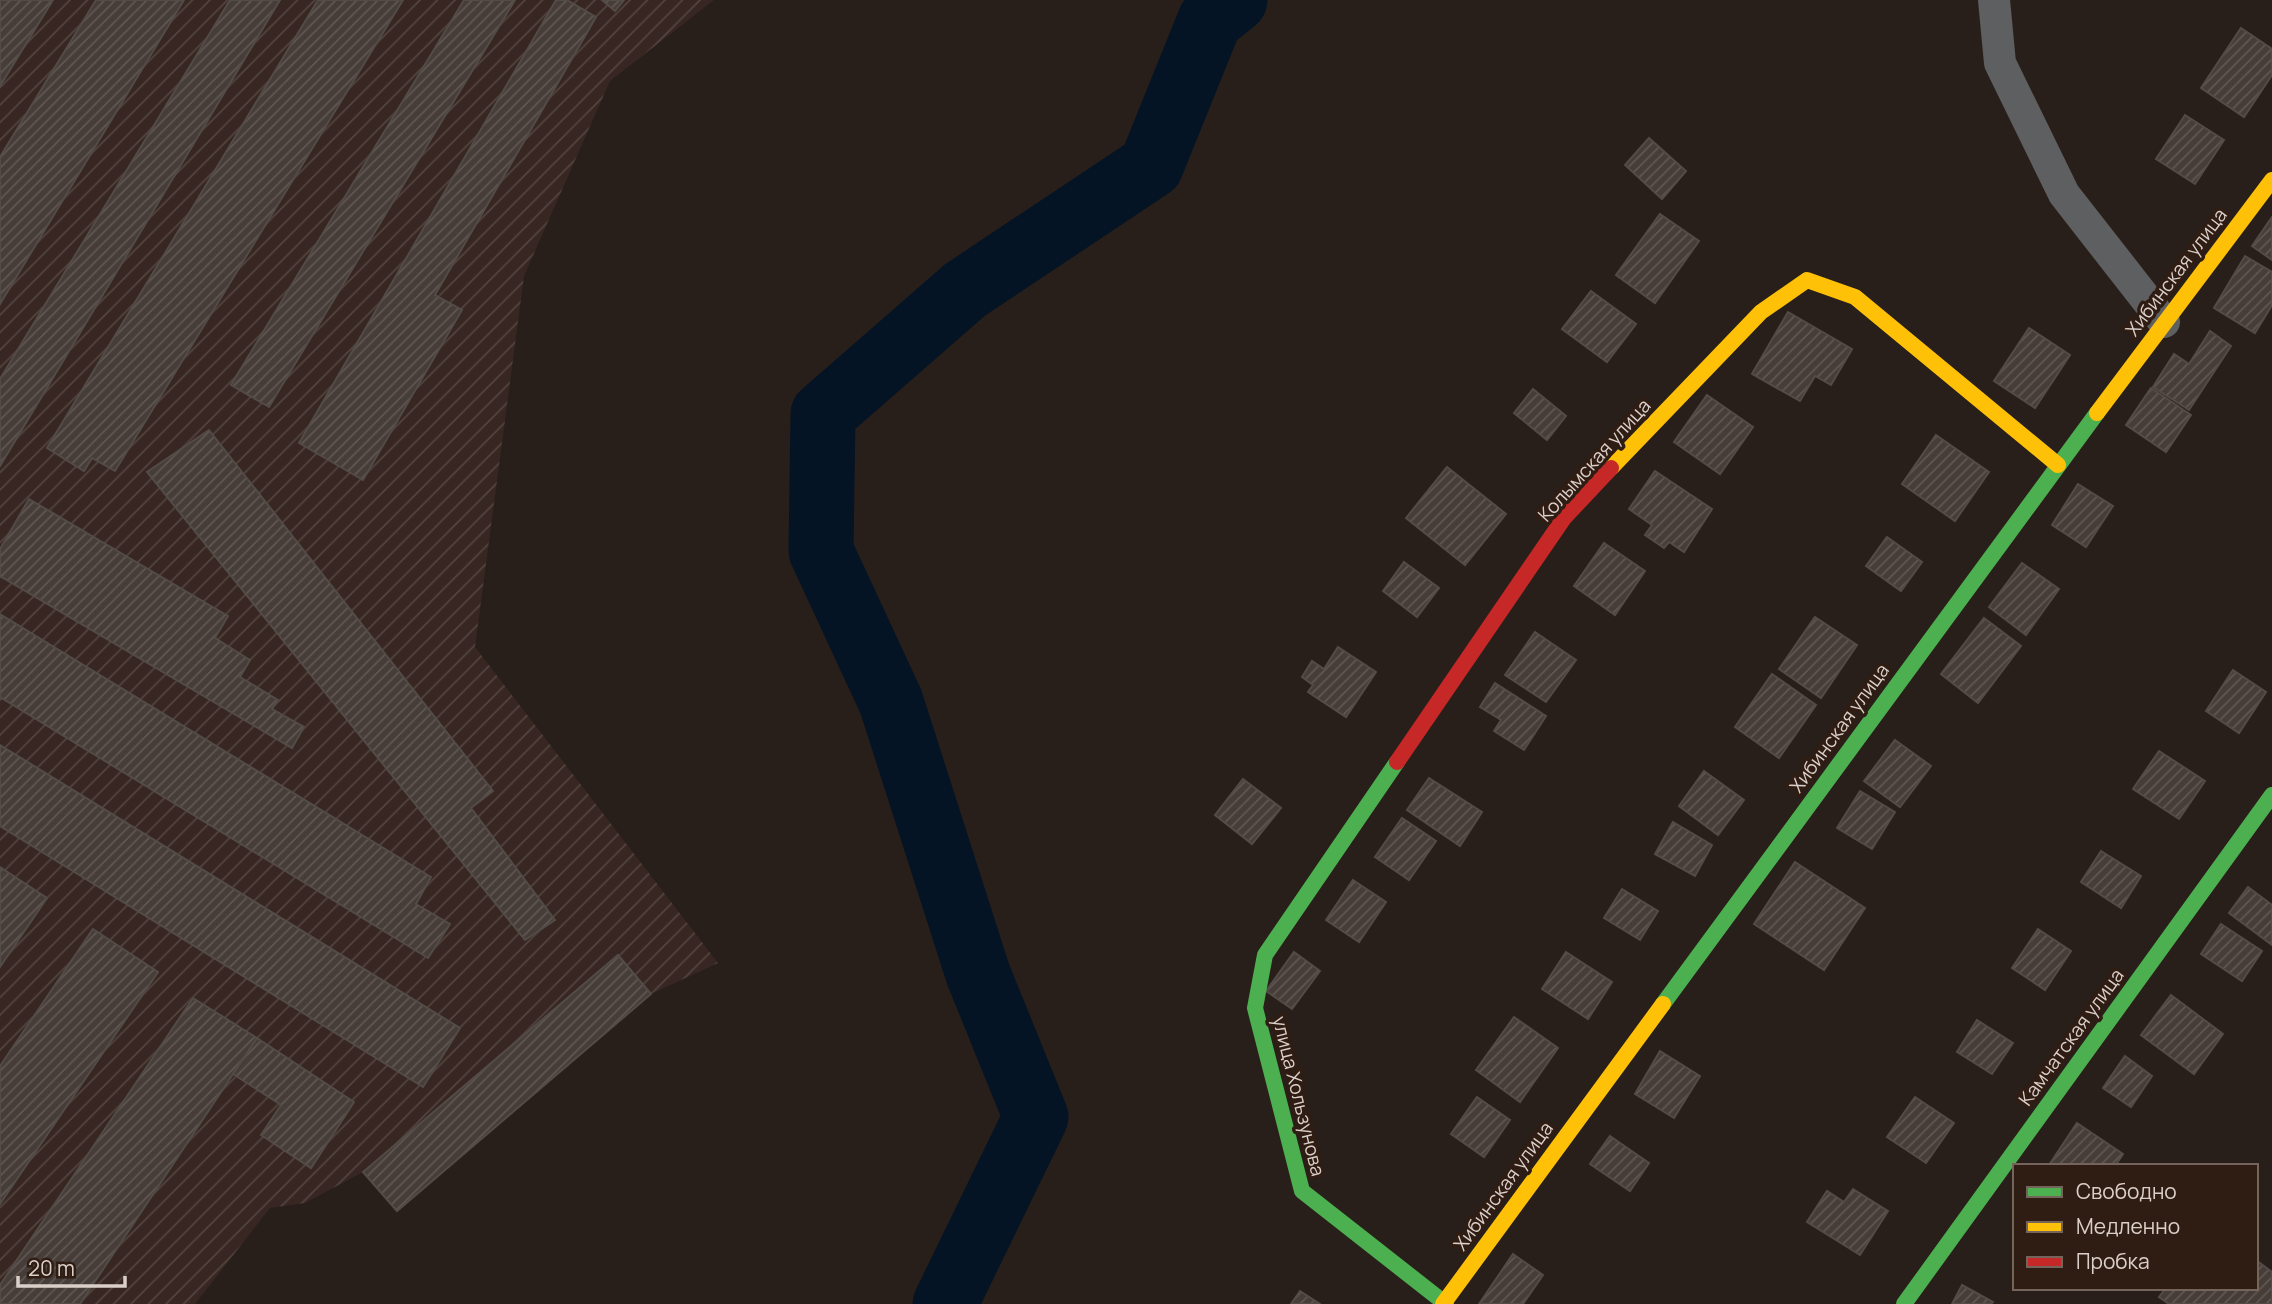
<svg xmlns="http://www.w3.org/2000/svg" width="2272" height="1304" viewBox="0 0 2272 1304" font-family="Manrope,sans-serif">
<style>
.industrial{fill:url(#industrial-furrows)}
.lines{fill:none;stroke-linecap:round;stroke-linejoin:round}
.river{stroke:#041424;stroke-width:65}
.building{fill:url(#building-hatch);stroke:#534b46;stroke-width:2}
.street{stroke:#5e5f60;stroke-width:32}
.fast{stroke:#4caf50;stroke-width:16}
.slow{stroke:#ffc107;stroke-width:16}
.jam{stroke:#c62828;stroke-width:16}
.labels{text-anchor:middle;dominant-baseline:central;stroke-width:7;stroke-linejoin:round;paint-order:stroke}
.street-label{font-size:19px;fill:#dbcfc9;stroke:#2f1d14}
</style>
<defs>
<pattern id="industrial-furrows" width="10" height="10" patternUnits="userSpaceOnUse" patternTransform="scale(1.75)"><rect width="10" height="10" fill="#372621"/><path d="M-1 1l2-2M0 10L10 0M9 11l2-2" fill="none" stroke="#534440"/></pattern>
<pattern id="building-hatch" width="6" height="6" patternUnits="userSpaceOnUse" patternTransform="scale(1.75)"><rect width="6" height="6" fill="#463c38"/><path d="M-1 1l2-2M0 6l6-6M5 7l2-2" fill="none" stroke="#605753"/></pattern>
</defs>
<rect width="100%" height="100%" fill="#291f1a"/>
<polygon class="industrial" points="0,0 714,0 610,81 524,276 475,647 718,963 651,994 397,1211 363,1172 305,1203 270,1208 195,1304 0,1304"/>
<g class="lines">
<polyline class="river" points="945,1304 1036,1117 978,974 891,702 821,551 823,414 965,290 1151,166 1210,20 1235,0"/>
</g>
<g class="building">
<polygon points="0,0 53,0 0,86"/>
<polygon points="96,0 184,0 0,304 0,157"/>
<polygon points="230,0 280,0 0,466 0,379"/>
<polygon points="318,0 403,0 115,471 92,458 84,471 47,448"/>
<polygon points="464,0 515,0 269,407 231,385"/>
<polygon points="556,0 567,0 596,17 435,295 462,310 363,480 299,443"/>
<polygon points="602,0 624,0 615,11"/>
<polygon points="2241,28 2272,49 2272,75 2244,117 2201,88"/>
<polygon points="2185,115 2224,140 2195,184 2156,159"/>
<polygon points="1649,138 1686,171 1662,199 1625,165"/>
<polygon points="1660,214 1699,241 1655,303 1616,275"/>
<polygon points="2272,217 2272,260 2252,246"/>
<polygon points="2245,256 2272,272 2272,305 2255,333 2214,308"/>
<polygon points="1591,291 1636,324 1607,362 1562,329"/>
<polygon points="1788,312 1852,349 1831,385 1815,376 1800,401 1752,374"/>
<polygon points="2029,328 2070,355 2035,408 1994,381"/>
<polygon points="2210,331 2231,346 2189,410 2153,387 2174,354 2189,364"/>
<polygon points="2151,388 2191,415 2166,452 2126,425"/>
<polygon points="1533,389 1566,416 1547,440 1514,413"/>
<polygon points="1707,395 1753,427 1720,474 1674,442"/>
<polygon points="209,430 493,791 471,808 555,920 525,940 147,472"/>
<polygon points="1936,435 1989,472 1955,521 1902,484"/>
<polygon points="1447,467 1506,514 1465,565 1406,518"/>
<polygon points="1655,471 1712,509 1684,552 1669,542 1664,548 1645,535 1652,525 1629,509"/>
<polygon points="2078,484 2113,506 2086,547 2052,525"/>
<polygon points="29,499 228,616 215,638 250,660 240,677 278,700 272,709 304,727 292,748 0,576 0,549"/>
<polygon points="1887,537 1922,562 1901,591 1866,566"/>
<polygon points="1604,543 1645,571 1615,615 1574,586"/>
<polygon points="1404,562 1439,588 1417,617 1383,591"/>
<polygon points="2022,563 2059,589 2026,635 1989,607"/>
<polygon points="0,614 431,877 416,904 450,924 428,958 0,697"/>
<polygon points="1815,617 1857,645 1821,698 1779,669"/>
<polygon points="1984,618 2021,646 1978,703 1941,674"/>
<polygon points="1535,632 1576,660 1546,702 1505,675"/>
<polygon points="1338,647 1376,672 1346,717 1308,692 1313,685 1302,677 1312,661 1324,669"/>
<polygon points="2233,670 2266,692 2239,733 2206,711"/>
<polygon points="1772,674 1816,705 1779,758 1735,727"/>
<polygon points="1495,683 1546,716 1524,750 1494,731 1501,720 1480,707"/>
<polygon points="1895,740 1931,766 1900,807 1864,781"/>
<polygon points="0,745 460,1028 423,1087 0,826"/>
<polygon points="2159,751 2205,781 2179,819 2133,789"/>
<polygon points="1704,771 1744,800 1718,835 1679,806"/>
<polygon points="1429,778 1482,812 1460,846 1407,810"/>
<polygon points="1243,779 1281,808 1252,844 1215,815"/>
<polygon points="1860,791 1895,812 1872,849 1837,828"/>
<polygon points="1402,818 1436,841 1409,880 1375,857"/>
<polygon points="1673,822 1712,845 1695,876 1655,854"/>
<polygon points="2101,851 2141,876 2121,908 2081,882"/>
<polygon points="1795,862 1865,908 1824,970 1754,924"/>
<polygon points="0,867 47,898 0,967"/>
<polygon points="1353,880 1386,902 1359,942 1326,920"/>
<polygon points="2248,887 2272,905 2272,945 2229,913"/>
<polygon points="1622,889 1658,911 1640,940 1604,918"/>
<polygon points="2221,924 2262,951 2242,981 2201,954"/>
<polygon points="93,929 158,972 0,1204 0,1066"/>
<polygon points="2038,929 2071,951 2045,990 2012,968"/>
<polygon points="1294,952 1320,971 1292,1009 1266,991"/>
<polygon points="1566,952 1612,982 1588,1019 1542,989"/>
<polygon points="618,955 651,994 397,1211 363,1172"/>
<polygon points="2171,995 2223,1034 2194,1074 2141,1035"/>
<polygon points="193,998 257,1038 80,1304 0,1304 0,1285"/>
<polygon points="1514,1017 1558,1048 1520,1102 1476,1070"/>
<polygon points="1977,1020 2013,1043 1992,1074 1957,1052"/>
<polygon points="257,1038 354,1102 311,1168 261,1135 281,1105 233,1074"/>
<polygon points="1660,1051 1700,1076 1674,1118 1635,1094"/>
<polygon points="2125,1056 2152,1076 2131,1107 2103,1088"/>
<polygon points="1477,1097 1510,1120 1484,1157 1451,1134"/>
<polygon points="1915,1097 1954,1123 1926,1163 1887,1137"/>
<polygon points="2077,1123 2123,1154 2115,1166 2049,1165"/>
<polygon points="1610,1136 1649,1163 1630,1191 1590,1164"/>
<polygon points="1853,1189 1888,1211 1860,1255 1807,1222 1827,1191 1844,1202"/>
<polygon points="1513,1254 1543,1275 1523,1304 1479,1304"/>
<polygon points="2256,1260 2272,1272 2272,1304 2169,1304 2159,1297 2166,1288 2256,1288"/>
<polygon points="1962,1285 1993,1302 1991,1304 1952,1304"/>
<polygon points="1300,1291 1320,1304 1291,1304"/>
</g>
<g class="lines">
<polyline class="street" points="1994,0 2000,63 2064,194 2164,322"/>
<g class="fast">
<polyline points="1397,762 1265,955 1255,1008 1302,1191 1446,1304"/>
<polyline points="1663,1004 2097,413"/>
<polyline points="1904,1304 2272,795"/>
</g>
<g class="slow">
<polyline points="2097,413 2272,180"/>
<polyline points="1611,468 1761,312 1807,280 1855,297 2058,465"/>
<polyline points="1443,1304 1663,1004"/>
</g>
<polyline class="jam" points="1397,762 1564,518 1611,468"/>
</g>
<g class="labels">
<g class="street-label">
<text transform="translate(2176 272) rotate(-53)">Хибинская улица</text>
<text transform="translate(1594 460) rotate(-48)">Колымская улица</text>
<text transform="translate(1839 728) rotate(-54)">Хибинская улица</text>
<text transform="translate(2071 1037) rotate(-54)">Камчатская улица</text>
<text transform="translate(1299 1096) rotate(76)">улица Хользунова</text>
<text transform="translate(1503 1186) rotate(-54)">Хибинская улица</text>
</g>
</g>
<rect x="2013" y="1164" width="245" height="126" fill="#2f1d14" stroke="#74645c" stroke-width="2"/>
<rect x="2027" y="1187" width="35" height="10" fill="#4caf50" stroke="#74645c" stroke-width="2"/>
<text x="2076" y="1199" font-size="21" fill="#dbcfc9">Свободно</text>
<rect x="2027" y="1222" width="35" height="10" fill="#ffc107" stroke="#74645c" stroke-width="2"/>
<text x="2076" y="1234" font-size="21" fill="#dbcfc9">Медленно</text>
<rect x="2027" y="1257" width="35" height="10" fill="#c62828" stroke="#74645c" stroke-width="2"/>
<text x="2076" y="1269" font-size="21" fill="#dbcfc9">Пробка</text>
<path d="M18 1276v10h107v-10" fill="none" stroke="#dbcfc9" stroke-width="3.5"/>
<text x="28" y="1276" font-size="21" fill="#dbcfc9" stroke="#2f1d14" stroke-width="5" paint-order="stroke">20 m</text>
</svg>
